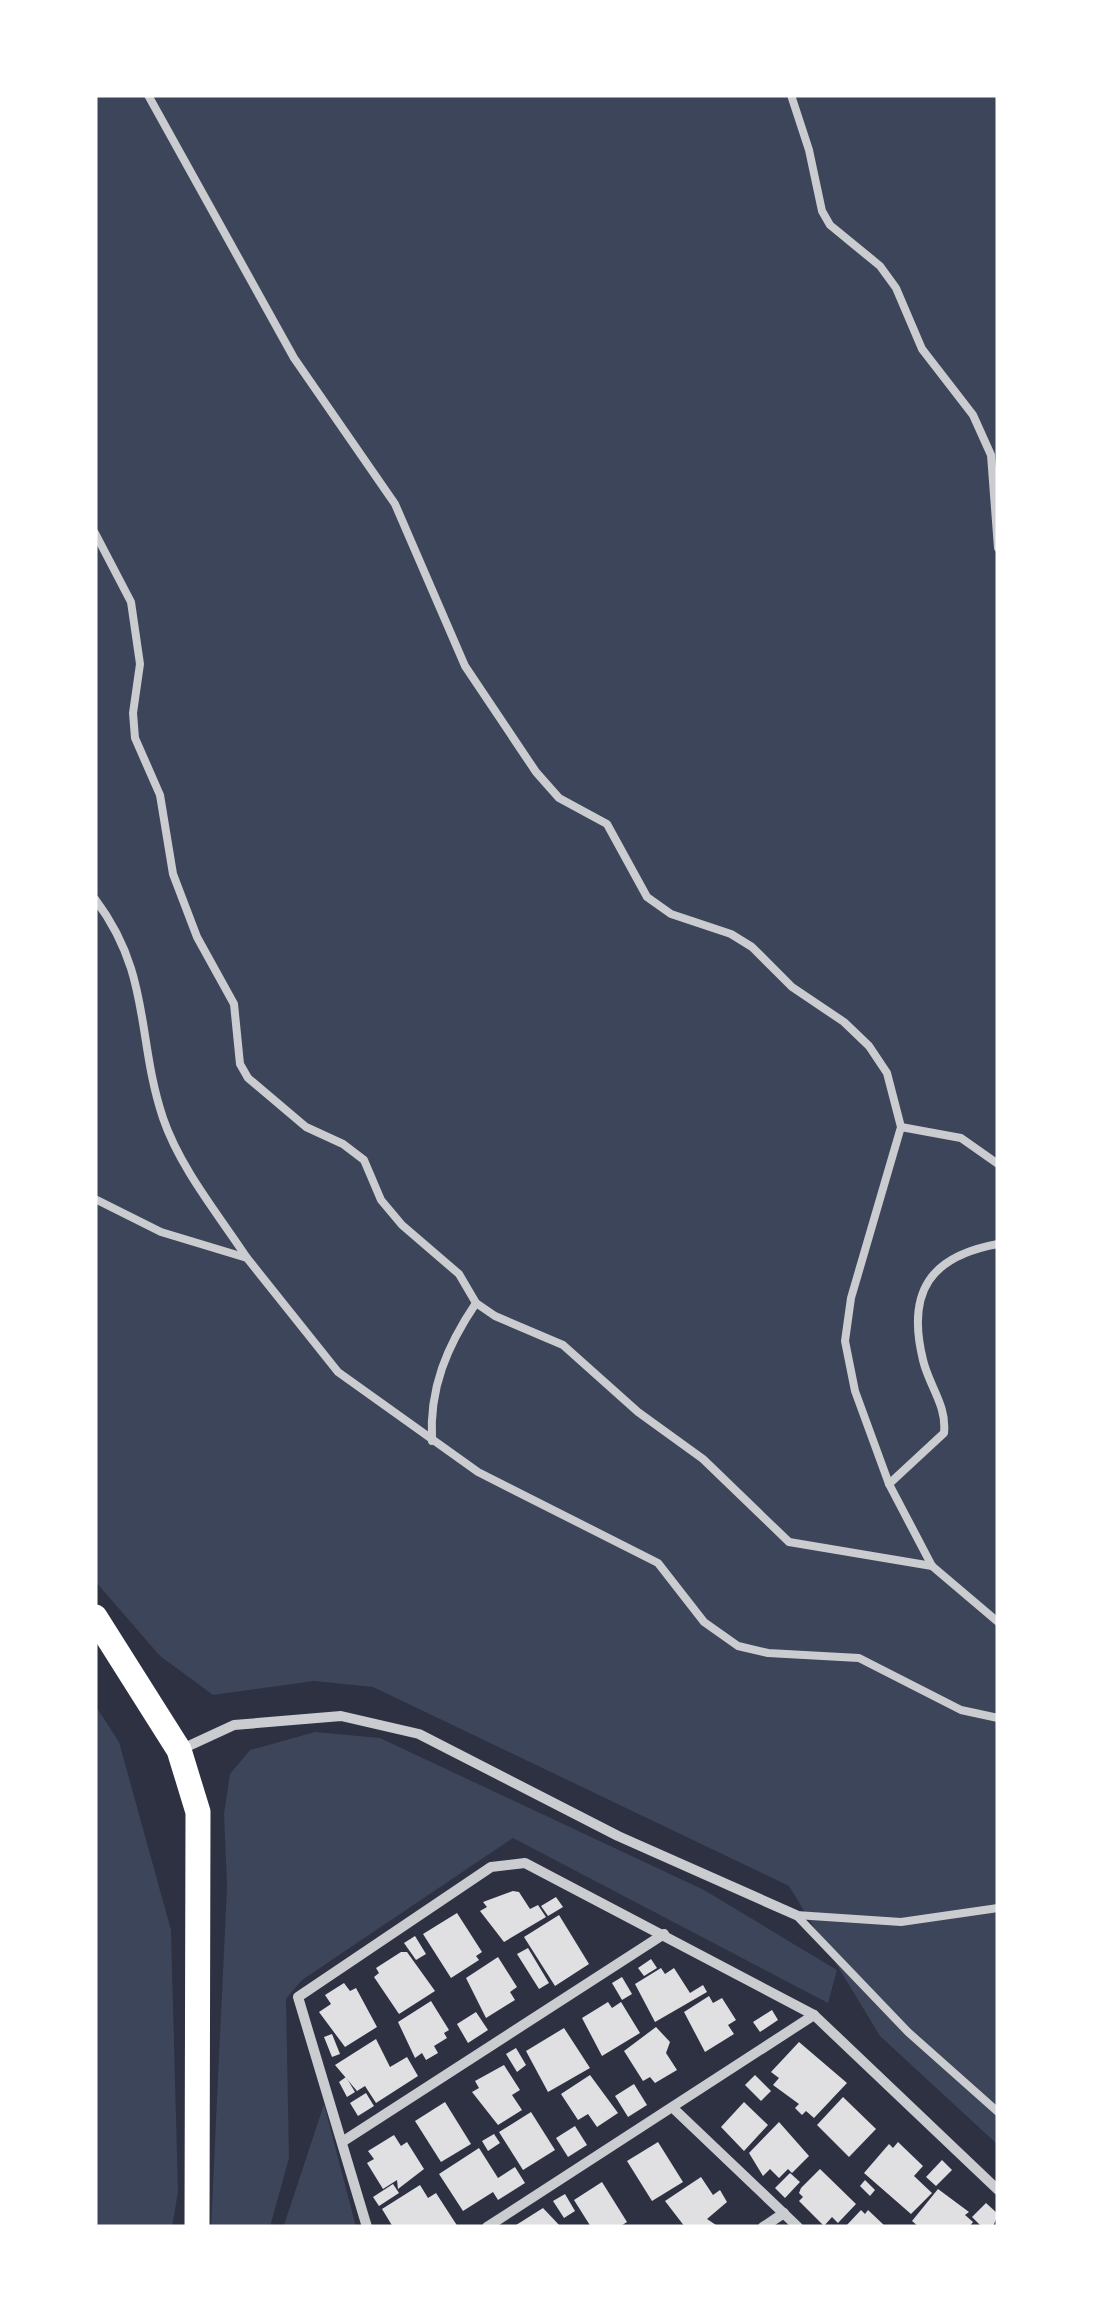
<svg xmlns="http://www.w3.org/2000/svg" width="1093" height="2322" viewBox="0 0 1093 2322" font-family="Rubik,sans-serif">
<style>
.green{fill:#3c4559}
.building{fill:#e0e0e3}
.lines{fill:none;stroke-linecap:round;stroke-linejoin:round}
.service{stroke:#caccd0;stroke-width:8}
.minor{stroke:#caccd0;stroke-width:10}
.primary{stroke:#fff;stroke-width:25}
</style>
<rect width="100%" height="100%" fill="#2d3142"/>
<g class="green">
<polygon points="95,95 998,95 998,2145 880,2036 789,1886 373,1687 314,1681 213,1695 160,1656 95,1581"/>
<polygon points="95,1705 119,1742 171,1930 178,2192 172,2227 95,2227"/>
<polygon points="315,1732 380,1738 704,1890 837,1970 828,2003 513,1838 302,1980 286,1999 289,2158 270,2227 211,2227 227,1887 224,1814 230,1774 250,1750"/>
<polygon points="324,2104 356,2227 285,2227 284,2225"/>
</g>
<g class="building">
<polygon points="513,1891 519,1892 530,1909 538,1905 546,1917 504,1942 480,1911 487,1907 483,1902"/>
<polygon points="556,1897 563,1907 548,1916 541,1906"/>
<polygon points="457,1913 482,1952 476,1956 479,1960 451,1978 423,1934"/>
<polygon points="559,1915 589,1964 555,1986 524,1937"/>
<polygon points="415,1936 426,1954 416,1960 404,1943"/>
<polygon points="528,1948 549,1983 539,1989 517,1954"/>
<polygon points="401,1952 407,1952 435,1991 399,2014 374,1977 379,1973 376,1968"/>
<polygon points="498,1957 517,1987 510,1992 515,2000 486,2018 466,1978"/>
<polygon points="651,1959 657,1968 644,1976 638,1968"/>
<polygon points="661,1968 665,1974 674,1968 690,1993 703,1985 707,1992 655,2022 635,1984"/>
<polygon points="622,1977 632,1994 622,2000 612,1983"/>
<polygon points="344,1983 350,1991 356,1988 377,2027 345,2047 319,2012 331,2004 325,1995"/>
<polygon points="709,1996 713,2003 722,1998 736,2020 728,2025 734,2034 705,2052 684,2012"/>
<polygon points="431,2001 449,2030 444,2033 447,2038 434,2046 438,2053 426,2060 422,2053 415,2058 398,2022"/>
<polygon points="608,2002 612,2008 621,2002 640,2033 602,2056 582,2018"/>
<polygon points="772,2010 778,2020 760,2032 753,2022"/>
<polygon points="476,2012 488,2030 468,2043 457,2024"/>
<polygon points="656,2027 670,2042 666,2053 677,2070 655,2083 650,2077 643,2081 624,2051"/>
<polygon points="564,2028 590,2068 548,2092 526,2051"/>
<polygon points="332,2034 340,2054 332,2057 324,2037"/>
<polygon points="376,2039 390,2067 407,2057 418,2076 376,2103 365,2086 357,2091 335,2065"/>
<polygon points="799,2042 847,2083 814,2118 806,2111 802,2115 795,2108 799,2104 773,2085 779,2078 771,2072"/>
<polygon points="516,2048 526,2065 517,2072 506,2054"/>
<polygon points="504,2065 520,2090 512,2095 522,2110 498,2125 472,2092 479,2088 475,2081"/>
<polygon points="590,2075 618,2113 597,2127 588,2114 578,2120 561,2094"/>
<polygon points="755,2075 771,2091 761,2101 745,2085"/>
<polygon points="346,2077 355,2092 347,2097 339,2082"/>
<polygon points="634,2084 647,2105 628,2117 615,2096"/>
<polygon points="366,2093 374,2106 358,2116 350,2103"/>
<polygon points="843,2097 876,2129 849,2157 817,2125"/>
<polygon points="445,2102 471,2144 441,2162 415,2121"/>
<polygon points="744,2102 768,2125 744,2151 721,2127"/>
<polygon points="531,2112 555,2150 523,2170 499,2132"/>
<polygon points="779,2122 809,2156 792,2173 788,2169 779,2178 770,2169 763,2176 749,2153"/>
<polygon points="575,2126 587,2145 568,2157 556,2138"/>
<polygon points="494,2134 500,2143 488,2151 482,2141"/>
<polygon points="394,2135 401,2146 407,2142 424,2169 398,2189 397,2180 383,2189 367,2163 374,2159 368,2151"/>
<polygon points="658,2142 683,2182 652,2201 627,2161"/>
<polygon points="898,2142 923,2166 914,2176 932,2193 911,2214 864,2173 889,2144 893,2148"/>
<polygon points="479,2148 498,2178 515,2167 525,2183 498,2200 493,2192 463,2211 439,2174"/>
<polygon points="942,2160 952,2170 936,2186 926,2177"/>
<polygon points="820,2169 856,2204 838,2223 832,2217 824,2226 799,2201 803,2197 799,2193 801,2188"/>
<polygon points="790,2173 800,2182 785,2198 775,2188"/>
<polygon points="701,2177 713,2195 720,2190 727,2202 707,2219 719,2227 685,2227 665,2201"/>
<polygon points="865,2180 875,2190 870,2196 860,2186"/>
<polygon points="602,2182 627,2222 619,2227 591,2227 574,2200"/>
<polygon points="393,2184 399,2193 379,2206 373,2197"/>
<polygon points="420,2185 428,2198 436,2193 458,2227 393,2227 382,2209"/>
<polygon points="938,2189 969,2212 965,2215 973,2222 969,2227 919,2227 912,2221"/>
<polygon points="565,2194 575,2211 564,2218 553,2201"/>
<polygon points="986,2203 998,2214 993,2227 982,2227 972,2217"/>
<polygon points="543,2208 561,2227 513,2227"/>
<polygon points="861,2210 865,2214 868,2210 886,2227 845,2227"/>
</g>
<g class="lines">
<g class="service">
<polyline points="148,95 294,358 395,504 465,666 536,772 559,798 607,824 647,897 671,914 731,934 752,947 792,987 844,1022 869,1046 887,1073 901,1127 851,1298 845,1341 855,1391 889,1484 932,1566 998,1622"/>
<polyline points="791,95 809,150 822,211 830,225 880,266 896,288 922,349 973,415 991,455 998,548"/>
<polyline points="95,533 131,602 140,664 133,713 135,738 160,795 173,874 197,937 234,1004 240,1064 248,1078 306,1127 343,1144 364,1160 381,1200 402,1225 459,1274 476,1303 495,1316 563,1345 638,1412 703,1459 789,1542 932,1566"/>
<path d="M95 899C152 975 136 1037 163 1118 180 1168 218 1214 247 1258"/>
<polyline points="901,1127 961,1138 998,1164"/>
<polyline points="95,1199 161,1232 247,1258 338,1372 478,1472 658,1563 704,1622 738,1646 768,1653 859,1658 961,1710 998,1718"/>
<path d="M432 1441C429 1388 447 1346 476 1303"/>
<path d="M889 1484 944 1433C947 1405 929 1386 923 1360 906 1291 931 1256 998 1244"/>
<polyline points="796,1915 908,2032 998,2112"/>
<polyline points="796,1915 901,1922 998,1908"/>
</g>
<g class="minor">
<polyline points="182,1749 234,1725 341,1716 419,1734 618,1836 796,1915"/>
<polyline points="673,2108 798,2227"/>
<polyline points="342,2142 664,1934"/>
<polyline points="367,2227 298,1997 491,1867 525,1863 814,2015 998,2190"/>
<polyline points="487,2227 814,2015"/>
<polyline points="763,2227 784,2213"/>
</g>
<polyline class="primary" points="95,1617 179,1750 198,1812 197,2227"/>
</g>
<rect width="1093" height="2322" fill="none" stroke="#ffffff" stroke-width="195"/>
</svg>
